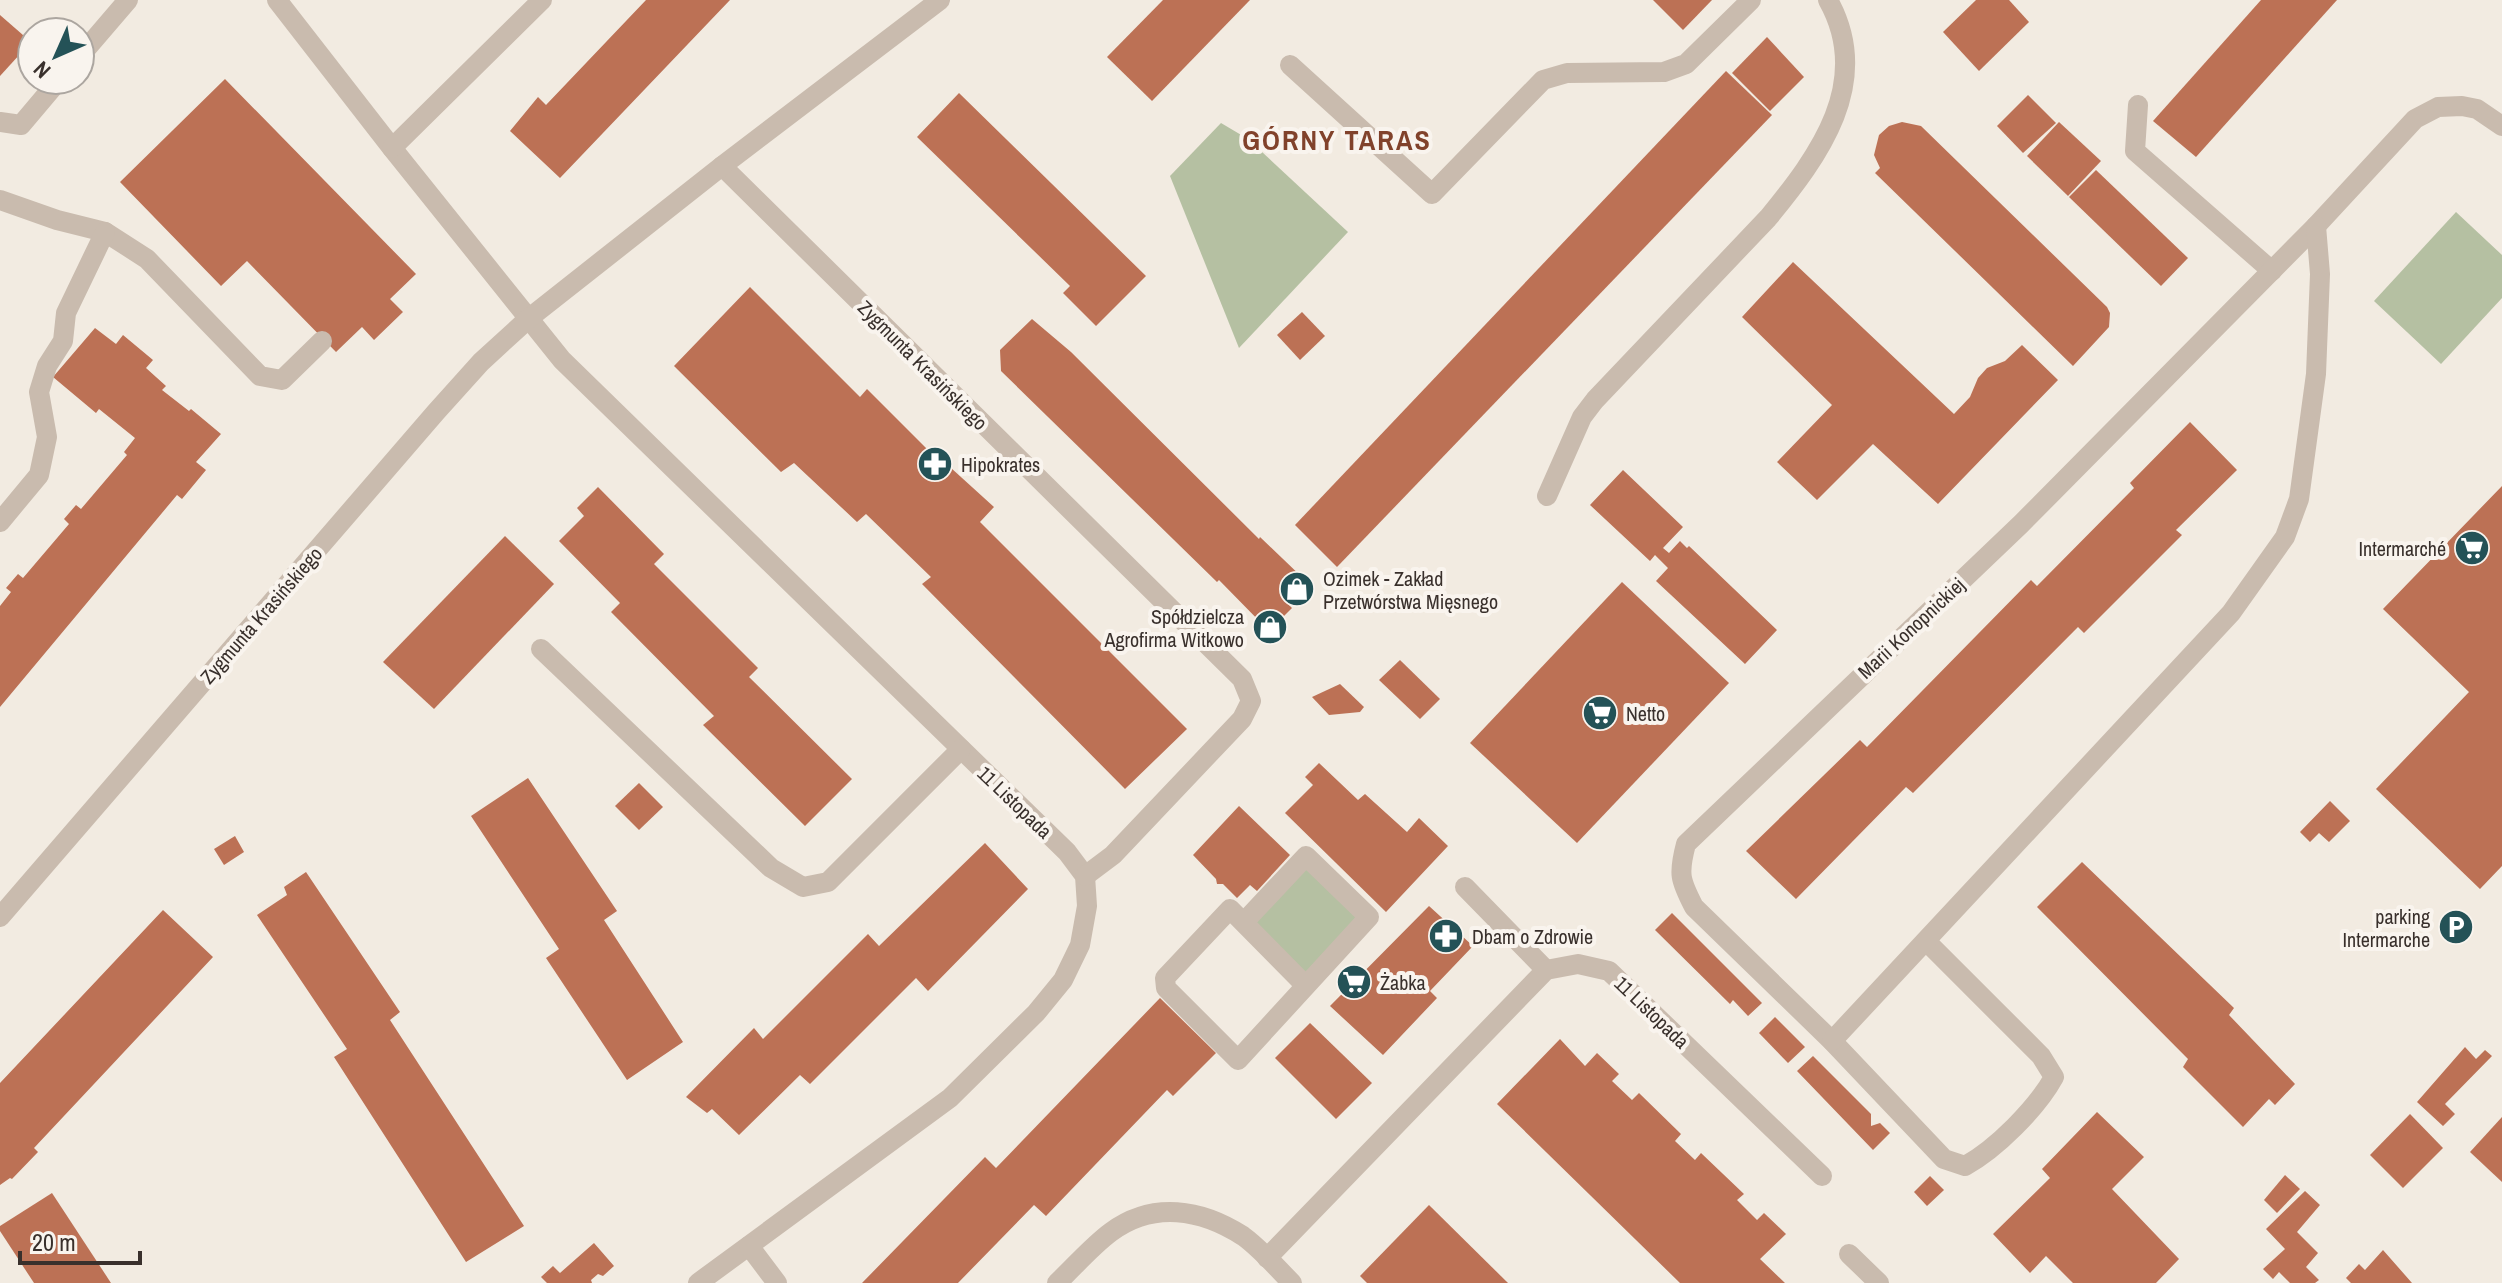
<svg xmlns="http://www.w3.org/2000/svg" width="2502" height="1283" viewBox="0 0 2502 1283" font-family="'Archivo Narrow',sans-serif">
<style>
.green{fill:#b5c0a2}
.building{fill:#bc7155}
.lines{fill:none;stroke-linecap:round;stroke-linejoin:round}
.minor{stroke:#c9bbae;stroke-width:20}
.labels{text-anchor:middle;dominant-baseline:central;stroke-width:8;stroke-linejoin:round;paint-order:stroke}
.street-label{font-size:20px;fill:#39302c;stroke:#f9f4ee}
.poi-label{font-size:20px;fill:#39302c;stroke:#f9f4ee;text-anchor:start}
.district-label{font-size:28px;font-weight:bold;letter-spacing:2px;fill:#81422b;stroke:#f9f4ee}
</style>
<rect width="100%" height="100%" fill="#f2ebe1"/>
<g class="green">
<polygon points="1221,123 1248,139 1348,232 1239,348 1170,176"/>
<polygon points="2456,212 2502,255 2502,298 2441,364 2374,301"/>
<polygon points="1306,866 1361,916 1306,974 1254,922"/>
</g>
<g class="building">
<polygon points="646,0 730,0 560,178 510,131 538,97 546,105"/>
<polygon points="1163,0 1250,0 1152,101 1107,57"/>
<polygon points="1653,0 1712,0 1683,30"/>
<polygon points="1976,0 2009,0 2029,22 1979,71 1943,32"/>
<polygon points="2261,0 2337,0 2196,157 2153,121"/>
<polygon points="0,15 31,42 0,76"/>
<polygon points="1767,37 1804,77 1770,111 1732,73"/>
<polygon points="1726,71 1772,115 1337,567 1295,525"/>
<polygon points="225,79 416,274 390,299 403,312 374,340 362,327 336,352 247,261 221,286 120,182"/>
<polygon points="959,93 1146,276 1096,326 1063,293 1070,286 917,137"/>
<polygon points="2028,95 2056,123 2023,153 1997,126"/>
<polygon points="1902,122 1921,126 2107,307 2110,313 2109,327 2073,366 1875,173 1880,168 1874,155 1879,135 1889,126"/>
<polygon points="2059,122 2101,161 2068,196 2027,156"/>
<polygon points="2096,170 2188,258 2161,286 2069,197"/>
<polygon points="1793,262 1954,414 1970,397 1978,378 1987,368 2005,361 2022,345 2058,380 1938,504 1873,444 1817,500 1777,462 1832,405 1742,317"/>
<polygon points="750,287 860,397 867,389 927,449 929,448 994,507 980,522 1187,729 1125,789 922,584 931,577 866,514 857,522 794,463 781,472 674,366"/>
<polygon points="1302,312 1325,336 1300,360 1277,335"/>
<polygon points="1032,319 1071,352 1259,539 1260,537 1307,582 1287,603 1292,608 1269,631 1219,580 1217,582 1001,371 1000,350"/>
<polygon points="95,328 116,344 123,335 153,360 146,368 166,386 162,390 189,411 191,409 221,434 196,462 206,470 182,499 177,495 0,707 0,606 11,592 6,588 18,574 23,578 69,524 64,519 76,505 81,509 127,455 124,452 135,438 99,409 96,413 53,377"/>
<polygon points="2190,422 2237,470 2176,530 2182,535 2084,633 2078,627 1913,793 1906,787 1796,899 1746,851 1860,740 1867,747 2031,580 2037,586 2134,488 2130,483"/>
<polygon points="1623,470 1683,527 1663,548 1669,553 1680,541 1687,548 1689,546 1777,630 1745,664 1656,581 1668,568 1655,555 1650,561 1590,505"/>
<polygon points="2502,486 2502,866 2480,889 2376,789 2469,692 2383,609"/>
<polygon points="598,487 664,554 654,564 758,668 749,677 852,779 805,826 703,725 714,716 611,612 620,603 559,541 584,516 577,508"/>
<polygon points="505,536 554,584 434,709 383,662"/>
<polygon points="1622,582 1729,683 1577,843 1470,743"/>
<polygon points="1400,660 1440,699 1420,719 1379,680"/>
<polygon points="1340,684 1364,707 1360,712 1329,715 1312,697"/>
<polygon points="1319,763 1358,800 1365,794 1407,832 1419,818 1448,846 1386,912 1285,813 1313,785 1305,777"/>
<polygon points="528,778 617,911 604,920 683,1042 627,1080 546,958 559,949 471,816"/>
<polygon points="639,783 663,807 639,830 615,806"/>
<polygon points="2330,801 2350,821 2329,842 2319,833 2310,842 2300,832"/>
<polygon points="1239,806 1290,855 1257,891 1250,885 1237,898 1223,884 1217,884 1216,879 1193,855"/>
<polygon points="235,836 244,852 224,865 214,849"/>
<polygon points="985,843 1028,889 928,991 916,978 810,1084 800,1075 739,1135 712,1109 707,1113 686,1097 754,1028 763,1039 868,934 879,946"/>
<polygon points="2082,862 2234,1008 2229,1015 2295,1084 2275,1105 2269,1099 2243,1127 2183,1067 2188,1059 2037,907"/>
<polygon points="306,872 400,1012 390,1020 524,1226 466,1262 334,1057 347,1049 257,915 287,895 284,887"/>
<polygon points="1429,906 1473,946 1430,991 1437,998 1383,1055 1330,1006"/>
<polygon points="163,910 213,957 34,1148 38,1152 12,1179 10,1178 0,1185 0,1083"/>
<polygon points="1672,913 1762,1003 1748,1016 1733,1000 1730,1004 1655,930"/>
<polygon points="1160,998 1216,1053 1173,1096 1167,1090 1046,1216 1034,1205 958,1283 862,1283 985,1157 996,1168"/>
<polygon points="1775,1017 1805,1047 1788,1063 1759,1033"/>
<polygon points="1310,1023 1372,1083 1336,1119 1275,1058"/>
<polygon points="1560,1039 1585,1066 1597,1053 1619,1074 1612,1081 1632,1100 1639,1093 1681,1134 1675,1141 1695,1160 1701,1153 1744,1194 1737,1200 1757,1220 1764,1213 1786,1234 1760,1259 1785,1283 1680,1283 1497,1104"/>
<polygon points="2465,1047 2476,1059 2485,1050 2492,1056 2445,1104 2455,1114 2443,1126 2417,1102"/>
<polygon points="1813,1056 1871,1114 1871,1126 1880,1123 1890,1133 1873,1150 1797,1071"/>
<polygon points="2097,1112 2144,1157 2112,1189 2179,1259 2156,1283 2073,1283 2046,1256 2030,1273 1993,1234 2050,1178 2042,1169"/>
<polygon points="2410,1114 2443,1148 2403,1188 2370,1155"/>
<polygon points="2502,1117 2502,1182 2470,1152"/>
<polygon points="2285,1175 2300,1189 2277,1213 2264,1200"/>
<polygon points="1930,1176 1944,1190 1927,1206 1914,1192"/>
<polygon points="2305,1191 2320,1205 2297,1232 2318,1253 2306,1267 2319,1280 2315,1283 2290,1283 2279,1272 2273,1279 2263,1269 2285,1249 2266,1229"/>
<polygon points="52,1193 111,1283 34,1283 0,1231 0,1226"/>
<polygon points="1429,1205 1508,1283 1367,1283 1360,1276"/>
<polygon points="594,1243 614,1266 603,1276 598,1274 591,1280 592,1283 547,1283 541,1277 553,1266 560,1273"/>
<polygon points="2383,1250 2412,1283 2351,1283 2346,1278 2359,1264 2365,1270"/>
</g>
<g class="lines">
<g class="minor">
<polyline points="277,0 392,148 562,360 1067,852 1085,876 1087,906 1080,945 1063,980 1036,1013 950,1098 698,1283"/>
<polyline points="80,56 128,0"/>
<polyline points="1290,65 1432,194 1543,80 1567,73 1664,72 1686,64 1751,0"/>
<polyline points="2138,105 2135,151 2272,271"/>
<polyline points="0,122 21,125 59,80"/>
<polyline points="392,148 542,0"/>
<polyline points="722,166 1242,679 1251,701 1242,719 1113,855 1085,876"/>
<polyline points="0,200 57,220 105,232 147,259 260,376 282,380 322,341"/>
<path d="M1547 496 1582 417 1595 400 1768 218C1819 156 1874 82 1828 0"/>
<polyline points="0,522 39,475 47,437 39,392 47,366 63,341 66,313 105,232"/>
<polyline points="541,649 771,868 803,887 828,882 961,749"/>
<polyline points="1465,887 1546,970"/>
<polyline points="0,917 436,412 481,362 528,319 722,166 940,0"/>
<polyline points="1244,922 1306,856 1369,917 1238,1060 1166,988 1165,978 1230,909 1306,986"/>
<path d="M1926 941 2041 1056 2054 1077C2037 1108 1996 1149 1965 1166L1944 1159 1832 1041 1694 907C1680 880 1678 874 1686 844L2021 524 2316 226 2415 119 2438 107 2462 106 2477 109 2502 126"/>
<polyline points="1832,1041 2231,613 2285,537 2299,499 2316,374 2320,274 2316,226"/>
<polyline points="749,1246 777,1283"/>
<polyline points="1849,1254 1879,1283"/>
<polyline points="1267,1258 1546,970 1578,964 1609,971 1822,1176"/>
<path d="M1057 1283C1075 1266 1092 1246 1111 1232 1153 1201 1201 1209 1243 1236 1261 1249 1276 1267 1292 1283"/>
</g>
</g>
<defs>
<g id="pharmacy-disc" transform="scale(1.8)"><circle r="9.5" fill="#245257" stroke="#f9f4ee"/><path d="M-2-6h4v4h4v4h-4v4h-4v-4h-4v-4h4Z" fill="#fff"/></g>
<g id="supermarket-disc" transform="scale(1.8)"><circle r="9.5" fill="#245257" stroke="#f9f4ee"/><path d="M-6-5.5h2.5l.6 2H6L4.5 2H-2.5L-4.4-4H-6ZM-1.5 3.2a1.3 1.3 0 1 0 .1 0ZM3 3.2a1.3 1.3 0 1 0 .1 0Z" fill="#fff"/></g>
<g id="shop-disc" transform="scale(1.8)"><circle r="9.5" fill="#245257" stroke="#f9f4ee"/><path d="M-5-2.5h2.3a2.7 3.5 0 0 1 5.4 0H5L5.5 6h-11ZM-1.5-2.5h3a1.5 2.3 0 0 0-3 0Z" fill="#fff"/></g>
<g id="parking-disc" transform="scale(1.8)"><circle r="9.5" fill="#245257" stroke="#f9f4ee"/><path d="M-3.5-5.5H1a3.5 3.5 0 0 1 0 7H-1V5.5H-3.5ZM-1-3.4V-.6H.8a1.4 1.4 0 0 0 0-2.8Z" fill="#fff"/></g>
</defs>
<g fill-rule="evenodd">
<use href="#pharmacy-disc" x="935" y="464"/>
<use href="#supermarket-disc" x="2472" y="548"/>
<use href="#shop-disc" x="1297" y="589"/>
<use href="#shop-disc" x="1270" y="627"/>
<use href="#supermarket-disc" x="1600" y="713"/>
<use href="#parking-disc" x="2456" y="927"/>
<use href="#pharmacy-disc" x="1446" y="936"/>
<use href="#supermarket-disc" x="1354" y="982"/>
</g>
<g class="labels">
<g class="street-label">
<text transform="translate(923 365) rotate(45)">Zygmunta Krasińskiego</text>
<text transform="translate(261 615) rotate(-49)">Zygmunta Krasińskiego</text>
<text transform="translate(1911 628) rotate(-43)">Marii Konopnickiej</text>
<text transform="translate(1015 802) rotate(44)">11 Listopada</text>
<text transform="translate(1652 1012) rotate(44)">11 Listopada</text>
</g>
<g class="poi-label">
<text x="961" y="464">Hipokrates</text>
<text x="2446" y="548" text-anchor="end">Intermarché</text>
<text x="1323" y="578">Ozimek - Zakład<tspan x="1323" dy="23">Przetwórstwa Mięsnego</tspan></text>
<text x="1244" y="616" text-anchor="end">Spółdzielcza<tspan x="1244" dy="23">Agrofirma Witkowo</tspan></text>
<text x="1626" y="713">Netto</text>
<text x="2430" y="916" text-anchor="end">parking<tspan x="2430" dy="23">Intermarche</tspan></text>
<text x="1472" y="936">Dbam o Zdrowie</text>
<text x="1380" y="982">Żabka</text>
</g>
<g class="district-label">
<text x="1337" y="140">GÓRNY TARAS</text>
</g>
</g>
<g transform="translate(56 56) rotate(225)"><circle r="38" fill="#f9f4ee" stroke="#aca6a0" stroke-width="2"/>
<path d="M0-6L14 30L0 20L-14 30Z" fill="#245257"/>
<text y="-12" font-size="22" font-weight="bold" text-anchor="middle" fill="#39302c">N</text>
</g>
<path d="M20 1251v12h120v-12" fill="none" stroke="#39302c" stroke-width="4"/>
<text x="32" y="1251" font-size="24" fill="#39302c" stroke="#f9f4ee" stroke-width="6" paint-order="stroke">20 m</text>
</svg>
